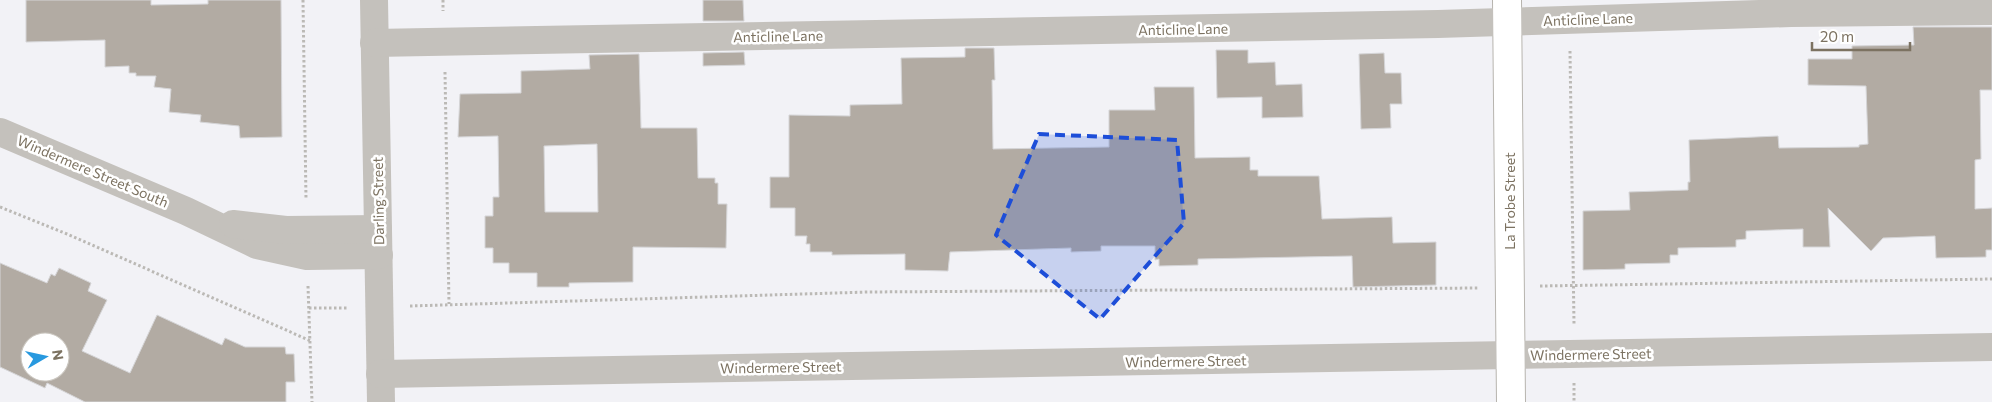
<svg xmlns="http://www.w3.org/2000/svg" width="1992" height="402" viewBox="0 0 1992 402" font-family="Commissioner,sans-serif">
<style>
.building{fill:#b2aba3;stroke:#d5d5d7;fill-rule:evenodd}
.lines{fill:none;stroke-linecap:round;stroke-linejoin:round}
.major-casing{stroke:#b7b4ae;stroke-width:30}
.path{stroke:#bbb9b5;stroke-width:3;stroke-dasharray:2.5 2.5;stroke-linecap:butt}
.minor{stroke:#c4c1bc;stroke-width:28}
.major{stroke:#fff;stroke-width:28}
.marked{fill:#1d4ed8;fill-opacity:0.2;stroke:#1d4ed8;stroke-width:4;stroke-dasharray:10 6;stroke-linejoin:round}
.labels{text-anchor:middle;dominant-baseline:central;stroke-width:5;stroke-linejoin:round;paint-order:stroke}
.street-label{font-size:14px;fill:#7c7261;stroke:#fff}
</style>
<rect width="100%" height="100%" fill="#f2f2f6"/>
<g class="building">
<polygon points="26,0 151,0 151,5 208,4 208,0 281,0 282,137 240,138 239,126 200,122 201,115 169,112 171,89 154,87 156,76 136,76 136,73 129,73 129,66 105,67 105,40 26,42"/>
<polygon points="703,0 743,0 744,21 703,21"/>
<polygon points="1913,27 1992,27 1992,90 1980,90 1981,159 1975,160 1975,209 1992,208 1992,250 1986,250 1986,257 1936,258 1935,236 1883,238 1871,251 1828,208 1830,247 1803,247 1803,229 1746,231 1746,239 1736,240 1736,247 1678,248 1678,255 1670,255 1670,263 1625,264 1625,269 1583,270 1583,211 1630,210 1629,192 1688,190 1688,182 1690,182 1689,140 1778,136 1779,148 1859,147 1859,145 1868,144 1866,86 1808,85 1808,59 1852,59 1852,46 1914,45"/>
<polygon points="965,48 994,48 995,80 992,80 993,149 1109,147 1109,110 1155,110 1154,87 1194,87 1195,158 1250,157 1250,170 1258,170 1258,176 1319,176 1322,219 1392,217 1393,243 1436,242 1436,285 1353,287 1352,256 1198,259 1198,265 1159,266 1159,259 1155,260 1155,246 1101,246 1101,251 1071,252 1071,248 950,252 948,271 905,270 905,254 832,255 832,252 810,252 810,244 806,244 807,236 795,236 795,208 770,208 770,177 789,177 789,115 850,116 850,105 902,104 901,58 965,57"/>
<polygon points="1216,50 1248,50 1248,63 1275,62 1276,85 1302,84 1303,117 1262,118 1262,97 1217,98"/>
<polygon points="744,52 745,65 703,66 703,53"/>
<polygon points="1384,53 1385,73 1401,73 1402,104 1390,104 1391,128 1361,129 1359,54"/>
<path d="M639 54 641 128H697L698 178H715V183H718V204H727L726 248 633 247V282L569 283V287H537V273H509V263H493V248H485V216H493V197H499L498 136 458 137 460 94 521 93V71L590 69 589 55ZM597 144 598 212H545L544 146Z"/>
<path d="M0 263 47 283 51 274 55 276 59 268 91 283 88 291 107 300 82 351 130 373 157 315 222 345 225 338 245 347H285L286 354H294L295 382H286V402H85L47 383 45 388 0 367ZM30 342H60V372H30Z"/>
</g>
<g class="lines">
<g class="major-casing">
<polyline id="major" points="1507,0 1511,402"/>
</g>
<g class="path">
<polyline points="303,0 306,199"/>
<polyline points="443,0 443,11"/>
<polyline points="1570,51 1574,324"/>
<polyline points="445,72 449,304"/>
<polyline points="0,207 67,234 311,341"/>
<polyline points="308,286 312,402"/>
<polyline points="1540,286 1992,279"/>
<polyline points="410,306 868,292 1479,288"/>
<polyline points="309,308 349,308"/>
<polyline points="1574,383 1574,402"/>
</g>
<g class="minor">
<polyline points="374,0 381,402"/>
<polyline points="374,43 1438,24 1791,13 1992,11"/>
<polyline points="0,132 186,211 257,245 307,256 379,255"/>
<polyline points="233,224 286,230 378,229"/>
<polyline points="380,374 1992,347"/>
</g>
<use href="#major" class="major"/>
</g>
<path class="marked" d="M1039 134 1177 140 1184 223 1100 319 996 235Z"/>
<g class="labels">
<g class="street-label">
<text transform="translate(1588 19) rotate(-2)">Anticline Lane</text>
<text transform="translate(1183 29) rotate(-1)">Anticline Lane</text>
<text transform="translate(778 36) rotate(-1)">Anticline Lane</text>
<text transform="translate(93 171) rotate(23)">Windermere Street South</text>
<text transform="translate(378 201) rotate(-91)">Darling Street</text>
<text transform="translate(1509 201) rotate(-90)">La Trobe Street</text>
<text transform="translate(1591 354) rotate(-1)">Windermere Street</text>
<text transform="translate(1186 361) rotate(-1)">Windermere Street</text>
<text transform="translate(781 367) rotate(-1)">Windermere Street</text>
</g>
</g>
<g transform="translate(45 357) rotate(81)"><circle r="24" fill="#ffffff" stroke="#cbc7c0"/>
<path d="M0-4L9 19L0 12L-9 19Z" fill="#2899df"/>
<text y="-8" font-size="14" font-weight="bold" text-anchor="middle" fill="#7c7261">N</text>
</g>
<path d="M1812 42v8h98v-8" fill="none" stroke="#7c7261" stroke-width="2.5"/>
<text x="1820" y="42" font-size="15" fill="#7c7261" stroke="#ffffff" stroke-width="4" paint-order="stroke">20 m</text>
</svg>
